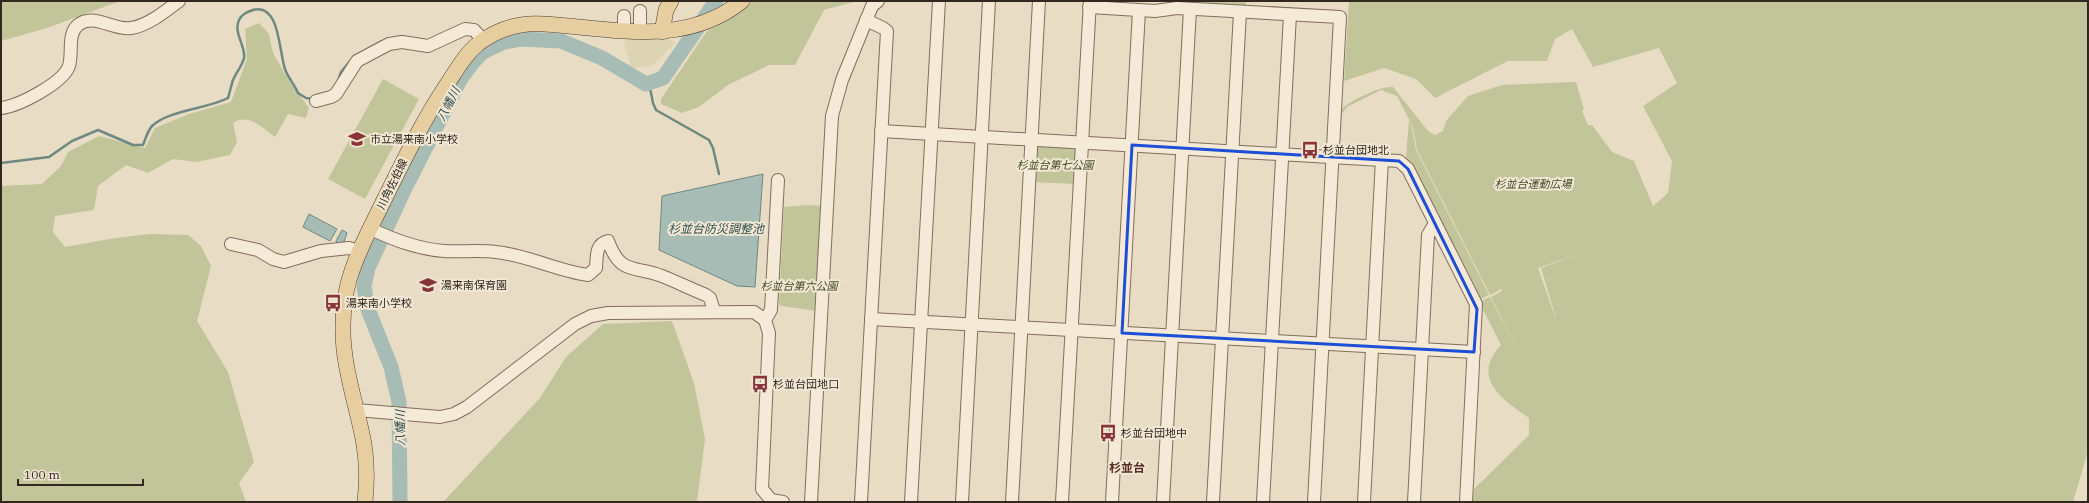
<svg xmlns="http://www.w3.org/2000/svg" width="2089" height="503" viewBox="0 0 2089 503" font-family="'IBM Plex Serif','Noto Sans JP',serif">
<style>
.farmland{fill:#ddd4b3}
.green{fill:#c2c59a;fill-rule:evenodd}
.water{fill:#a6bcb4;stroke:#6e8981}
.lines{fill:none;stroke-linecap:round;stroke-linejoin:round}
.stream{stroke:#6e8981;stroke-width:2.5}
.river{stroke:#a6bcb4;stroke-width:15}
.minor-casing{stroke:#816e5d;stroke-width:14}
.major-casing{stroke:#4f3e31;stroke-width:16}
.minor{stroke:#f4ead7;stroke-width:12}
.major{stroke:#e7cea1;stroke-width:15}
.marked{fill:none;stroke:#1d4ed8;stroke-width:3;stroke-linejoin:round}
.labels{text-anchor:middle;dominant-baseline:central;stroke-width:4;stroke-linejoin:round;paint-order:stroke}
.poi-label{font-size:11px;fill:#33281f;stroke:#f1e7d4;text-anchor:start}
.park-label{font-size:11px;font-style:italic;fill:#464d28;stroke:#f1e7d4}
.street-label{font-size:11px;fill:#33281f;stroke:#f1e7d4}
.water-label{font-size:12px;font-style:italic;fill:#30514d;stroke:#f1e7d4}
.neighbourhood-label{font-size:12px;font-weight:bold;fill:#5a2d24;stroke:#f1e7d4}
</style>
<rect width="100%" height="100%" fill="#e8dcc5"/>
<polygon class="farmland" points="625,36 668,37 675,43 653,65 634,68 631,66 624,44 626,43"/>
<g class="green">
<polygon points="1,1 120,1 47,28 1,41"/>
<polygon points="753,1 857,1 824,10 795,65 769,65 728,85 699,107 682,113 661,104 661,99 707,31 730,18"/>
<polygon points="1198,1 1246,1 1246,7 1198,5"/>
<path d="M1349 1H2088V451L2073 502H1473L1474 489 1529 435V418C1503 400 1470 378 1501 345L1479 302 1490 297 1516 346 1491 297 1502 291 1501 289 1490 295 1417 150 1413 127 1397 96 1381 90 1347 107 1338 119C1338 115 1339 112 1341 110 1347 102 1383 85 1393 87L1428 131 1435 135 1443 131 1446 121 1468 96 1502 85 1576 82 1584 109 1582 111 1588 125H1592L1612 152 1634 161 1653 206 1650 209 1668 193 1672 161 1643 106 1677 83 1659 48 1593 67 1572 29 1555 39 1547 61H1508L1435 98 1416 79 1384 68 1344 81ZM1578 254 1541 268 1558 325 1538 268Z"/>
<path d="M259 23 269 34 273 53 288 79 309 108 306 118 288 114 275 137C261 127 249 113 233 123L237 142 230 155 196 162 173 159 148 173 126 165 98 186 94 210 55 216 53 232 65 247 115 238 150 234 188 235 201 246 211 266 197 321 228 372 254 462 239 483 246 502H1V186L42 184 61 166 68 152 99 136 145 148 155 128 189 114 231 102 247 59 245 29Z"/>
<polygon points="383,79 419,99 365,199 328,179"/>
<polygon points="1409,120 1412,127 1416,150 1489,295 1478,300 1406,157"/>
<polygon points="1040,145 1073,147 1078,152 1076,184 1033,182 1035,150"/>
<polygon points="809,205 823,206 817,311 781,306 779,304 784,207"/>
<polygon points="672,321 694,383 705,439 697,502 443,502 540,398 566,357 603,324"/>
</g>
<g class="water">
<polygon points="763,174 755,287 737,286 659,250 662,196"/>
<polygon points="309,214 337,229 330,241 303,227"/>
<polygon points="342,230 347,233 344,242 337,244 336,241"/>
</g>
<g class="lines">
<g class="stream">
<polyline points="354,56 382,41"/>
<polyline points="338,81 341,72 351,60"/>
<polyline points="649,83 653,103 656,110 709,140 713,148 719,174"/>
<path d="M1 163 49 157 72 141 98 130 133 145H143C145 140 148 130 152 126 169 110 207 109 228 98 230 92 231 86 233 80 236 73 242 66 244 58 246 46 233 33 239 20 242 14 247 12 253 10 280 2 279 53 285 69 288 78 295 85 298 93L306 98 314 99"/>
</g>
<polyline class="river" points="400,502 399,402 391,367 367,307 364,286 368,268 404,190 461,78 475,60 483,52 504,42 521,39 561,41 602,58 646,84 663,78 716,1"/>
<g class="minor-casing">
<g id="minor">
<polyline points="1089,7 1155,11 1177,8 1340,17 1314,502"/>
<polyline points="640,11 640,32"/>
<polyline points="624,30 624,16"/>
<polyline points="316,101 331,97 336,94 357,61 389,44 402,42 428,46 465,29 474,30 483,40"/>
<path d="M1 108C19 106 63 83 69 66 73 53 67 34 78 25 93 12 114 31 131 28 147 26 166 11 179 1"/>
<polyline points="881,131 1399,161 1408,169 1476,304 1466,502"/>
<path d="M371 229C394 240 417 249 444 251 461 252 479 250 496 252 528 255 557 271 588 275L596 268C597 257 595 244 608 241 621 276 634 265 662 276 677 282 691 289 706 295L710 298 714 311"/>
<polyline points="231,244 258,250 273,259 284,262 321,251 349,248 360,251"/>
<polyline points="871,319 1474,352"/>
<polyline points="765,320 771,310 778,180"/>
<polyline points="356,410 440,417 454,414 467,407 575,324 591,316 608,313 754,312 765,320 769,333 762,489 771,500 783,502"/>
<polyline points="811,502 832,116 842,80 872,6 878,1"/>
<polyline points="861,502 887,31 883,28 866,20"/>
<polyline points="911,502 939,1"/>
<polyline points="962,502 989,1"/>
<polyline points="1012,502 1039,1"/>
<polyline points="1062,502 1090,1"/>
<polyline points="1112,502 1139,10"/>
<polyline points="1163,502 1190,9"/>
<polyline points="1213,502 1240,12"/>
<polyline points="1263,502 1290,15"/>
<polyline points="1364,502 1382,159"/>
<polyline points="1414,502 1428,235 1435,223"/>
</g>
</g>
<g class="major-casing">
<g id="major">
<polyline points="662,32 666,10 671,1"/>
<path d="M365 502C367 483 367 463 364 444 357 405 342 366 343 326 343 311 345 295 349 280 357 252 372 225 385 198 404 160 422 122 446 86 456 71 465 54 479 43 498 29 521 22 544 24 612 28 684 48 742 1"/>
</g>
</g>
<use href="#minor" class="minor"/>
<use href="#major" class="major"/>
</g>
<path class="marked" d="M1132 145 1399 161 1408 169 1477 309 1474 352 1122 333Z"/>
<defs>
<g id="school-bare" transform="scale(1.38)"><path d="M0-5L7-2L0 1L-7-2ZM-4 1L0 2.5L4 1V4Q0 6-4 4Z" fill="#88353a" stroke="#f1e7d4" stroke-width="2.5" paint-order="stroke"/></g>
<g id="bus-bare" transform="scale(1.38)"><path d="M-5-6H5V4H4V6H2V4H-2V6H-4V4H-5ZM-3.5-4V0h7V-4ZM-3.5 1.2v1.5H-2V1.2ZM2 1.2v1.5H3.5V1.2Z" fill="#88353a" stroke="#f1e7d4" stroke-width="2.5" paint-order="stroke"/></g>
</defs>
<g fill-rule="evenodd">
<use href="#school-bare" x="357" y="139"/>
<use href="#bus-bare" x="1310" y="150"/>
<use href="#school-bare" x="428" y="285"/>
<use href="#bus-bare" x="333" y="303"/>
<use href="#bus-bare" x="760" y="384"/>
<use href="#bus-bare" x="1108" y="433"/>
</g>
<g class="labels">
<g class="poi-label">
<text x="370" y="139">市立湯来南小学校</text>
<text x="1323" y="150">杉並台団地北</text>
<text x="441" y="285">湯来南保育園</text>
<text x="346" y="303">湯来南小学校</text>
<text x="773" y="384">杉並台団地口</text>
<text x="1121" y="433">杉並台団地中</text>
</g>
<g class="park-label">
<text x="1055" y="165">杉並台第七公園</text>
<text x="1533" y="184">杉並台運動広場</text>
<text x="799" y="286">杉並台第六公園</text>
</g>
<g class="street-label">
<text transform="translate(392 184) rotate(-64)">川角佐伯線</text>
</g>
<g class="water-label">
<text transform="translate(448 104) rotate(-63)">八幡川</text>
<text x="716" y="228">杉並台防災調整池</text>
<text transform="translate(400 428) rotate(-91)">八幡川</text>
</g>
<g class="neighbourhood-label">
<text x="1127" y="467">杉並台</text>
</g>
</g>
<rect width="2089" height="503" fill="none" stroke="#33281f" stroke-width="4"/>
<path d="M18 479v6h125v-6" fill="none" stroke="#33281f" stroke-width="2"/>
<text x="24" y="479" font-size="12" fill="#33281f" stroke="#f1e7d4" stroke-width="3" paint-order="stroke">100 m</text>
</svg>
